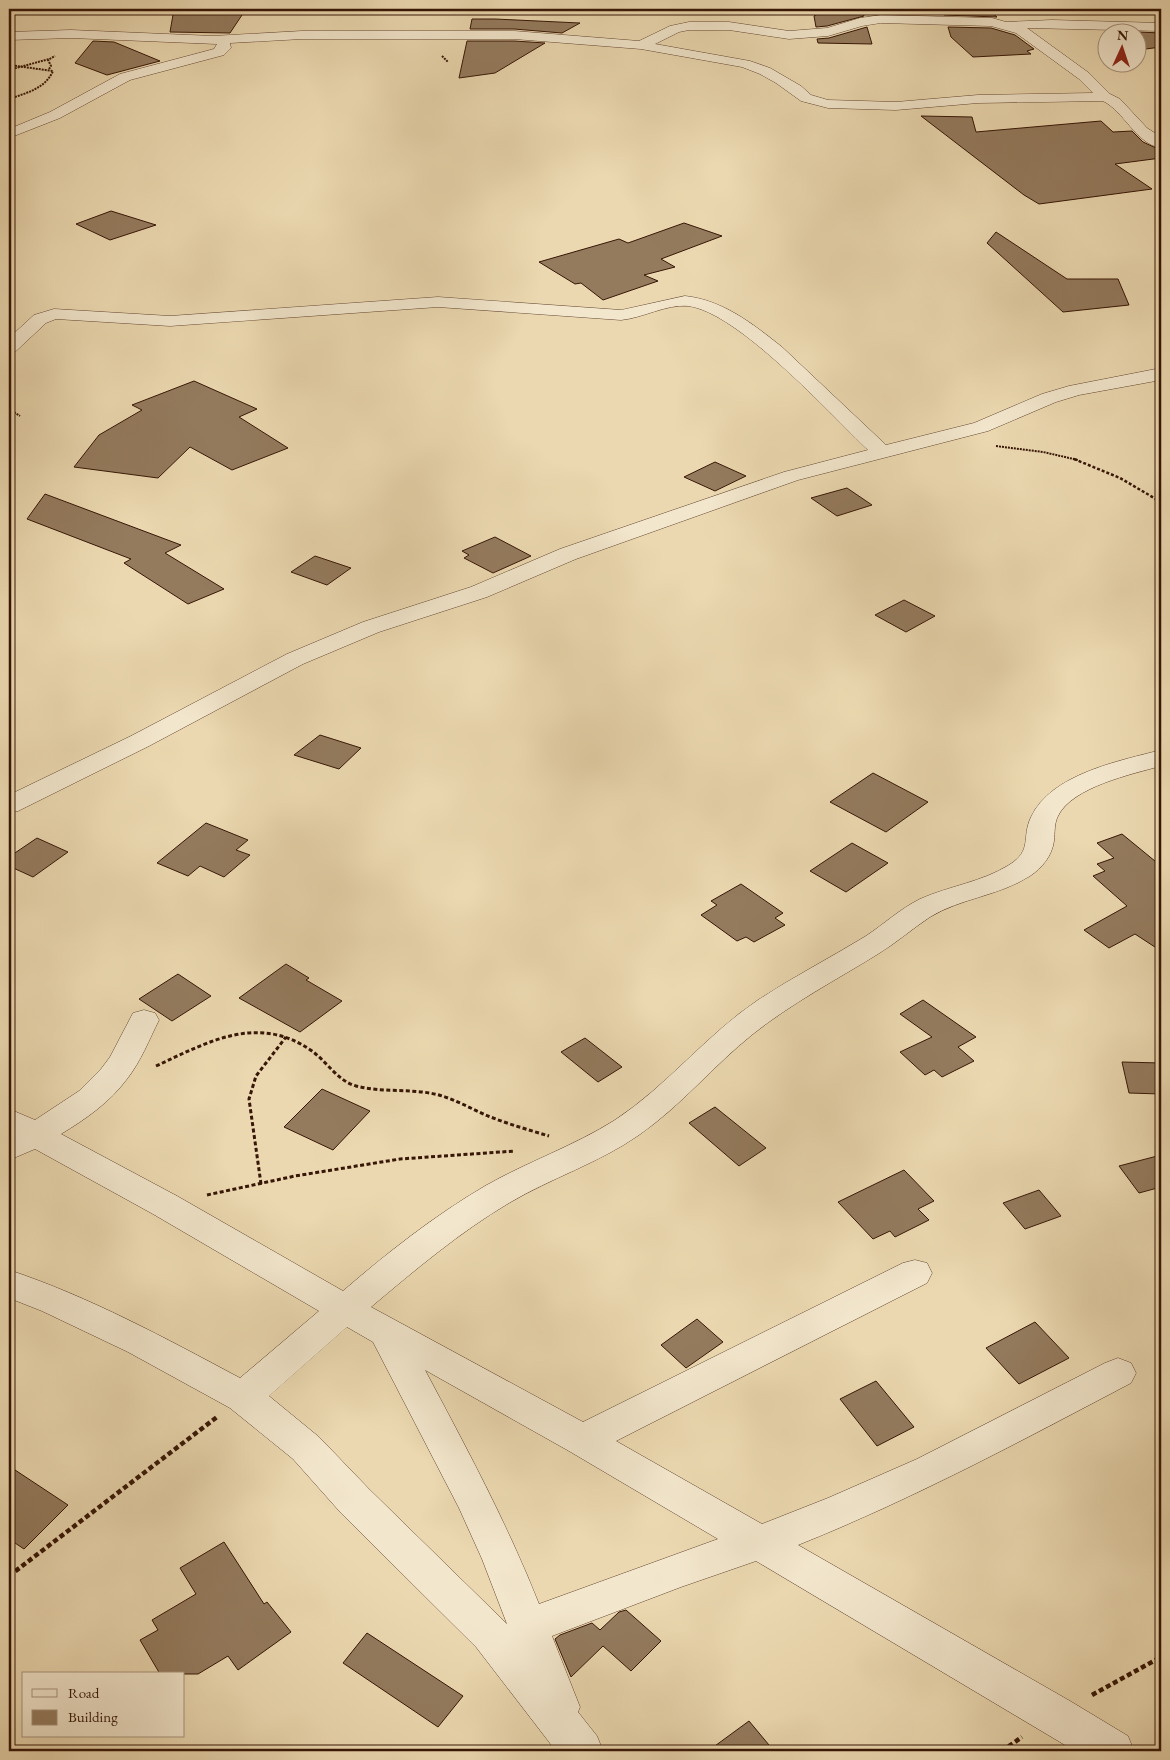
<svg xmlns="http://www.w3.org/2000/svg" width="1170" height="1760" viewBox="0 0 1170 1760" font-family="'EB Garamond',serif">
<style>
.building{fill:#947b5e;stroke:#361605}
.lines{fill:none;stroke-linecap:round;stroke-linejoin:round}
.minor-casing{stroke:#634630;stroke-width:1}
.path-far3{stroke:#361605;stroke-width:2;stroke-dasharray:2 1;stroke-linecap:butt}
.path-far2{stroke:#361605;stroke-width:2.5;stroke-dasharray:3 2;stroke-linecap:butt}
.path-far1{stroke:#361605;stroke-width:3;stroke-dasharray:4 2.5;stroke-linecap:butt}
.path{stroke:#361605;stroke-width:4.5;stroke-dasharray:5 3;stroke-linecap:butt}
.minor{fill:#f2e6cc;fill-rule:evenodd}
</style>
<rect width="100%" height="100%" fill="#ebd8b0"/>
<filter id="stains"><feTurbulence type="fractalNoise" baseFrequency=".004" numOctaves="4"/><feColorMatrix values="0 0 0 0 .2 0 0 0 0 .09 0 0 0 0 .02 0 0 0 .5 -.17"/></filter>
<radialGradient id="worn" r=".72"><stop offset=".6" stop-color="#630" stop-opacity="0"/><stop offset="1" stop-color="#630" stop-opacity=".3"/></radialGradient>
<g class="building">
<polygon points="174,9 246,9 230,33 170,32"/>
<polygon points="826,9 862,9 864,16 827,26 816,27 814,16"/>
<polygon points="942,9 987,9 997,17 944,15"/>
<polygon points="472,19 495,19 580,23 562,33 514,29 470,29"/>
<polygon points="867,27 872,44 818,43 817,39 829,38"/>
<polygon points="948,27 991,28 1015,35 1034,49 1027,51 1031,54 973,57 951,37"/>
<polygon points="1138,32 1161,33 1161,47 1138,50"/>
<polygon points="93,41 114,42 160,61 107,75 75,63"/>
<polygon points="467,41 514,41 545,43 495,73 459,78"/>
<polygon points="921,116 972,117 976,132 1101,121 1113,132 1132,131 1143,142 1156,148 1161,154 1161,158 1115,164 1152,189 1039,204 1024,195"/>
<polygon points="111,211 156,225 110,240 76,224"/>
<polygon points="684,223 722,236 661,259 675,267 644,275 658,281 603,300 581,283 575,284 539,262 619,239 628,243"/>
<polygon points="996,232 1067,279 1118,279 1129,305 1063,312 987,243"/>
<polygon points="194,381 257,409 239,417 288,448 232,470 190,447 158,478 74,467 99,435 142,410 132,405"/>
<polygon points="715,462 746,476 715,491 684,477"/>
<polygon points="847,488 872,505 837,516 811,498"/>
<polygon points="45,494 181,545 165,553 224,589 188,604 124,563 131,559 27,519"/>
<polygon points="495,537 531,556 493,573 464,558 469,555 462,551"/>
<polygon points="315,556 351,568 327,585 291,572"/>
<polygon points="904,600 935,616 906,632 875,615"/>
<polygon points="320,735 361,748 339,769 294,755"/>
<polygon points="873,773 928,802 886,832 830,802"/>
<polygon points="206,823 248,840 236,850 250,855 224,877 200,866 188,876 157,863"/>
<polygon points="1122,834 1161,866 1161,951 1135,934 1109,948 1084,930 1127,906 1093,876 1105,871 1097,864 1114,858 1097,843"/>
<polygon points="37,838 68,852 33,877 9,866 9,857"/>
<polygon points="852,843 888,863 846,892 810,871"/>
<polygon points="741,884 783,913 775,918 785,925 754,942 746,937 737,941 701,915 717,905 711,901"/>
<polygon points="286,964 309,978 306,980 342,1001 300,1032 239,998"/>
<polygon points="178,974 211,996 172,1021 139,999"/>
<polygon points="923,1000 976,1037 958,1047 974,1061 942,1077 934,1070 925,1075 900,1052 932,1037 900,1014"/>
<polygon points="585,1038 622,1067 598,1082 561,1052"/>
<polygon points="1122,1062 1161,1063 1161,1094 1129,1093"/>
<polygon points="322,1089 370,1111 333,1150 284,1127"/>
<polygon points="715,1107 766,1148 739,1166 689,1123"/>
<polygon points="1161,1155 1161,1187 1139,1193 1119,1166"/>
<polygon points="904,1170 934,1201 918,1209 929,1220 895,1237 890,1231 873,1239 838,1202"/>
<polygon points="1039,1190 1061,1216 1025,1229 1003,1203"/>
<polygon points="697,1319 723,1342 686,1368 661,1345"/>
<polygon points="1035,1322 1069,1358 1019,1384 986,1348"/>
<polygon points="876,1381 914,1427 877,1446 840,1399"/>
<polygon points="9,1466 68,1505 24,1549 9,1539"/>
<polygon points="224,1542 264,1604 267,1602 291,1632 238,1670 228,1656 198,1674 160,1674 140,1640 158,1630 152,1620 196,1594 180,1568"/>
<polygon points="626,1610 661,1641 631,1671 603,1646 571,1677 555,1639 560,1635 592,1623 600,1630 619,1612"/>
<polygon points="367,1633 463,1696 438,1727 343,1663"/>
<polygon points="749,1721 774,1751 708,1751"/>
</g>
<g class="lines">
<g class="minor-casing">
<g id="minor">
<path d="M881 15 992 18 1006 22 1052 20 1161 23V31L1027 28 1089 73 1110 94 1120 99 1147 128 1161 137V148C1135 143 1125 112 1103 101L978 103 896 110 828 108 801 101 776 83 760 74 742 67 641 49 514 39H302L230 43 231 48 224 55 130 80 60 118 9 138V129L50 112 120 74 214 49 217 44 71 38 9 40V32L71 30 213 36 302 31H514L639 41 670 26 689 22H729L789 31 827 28 860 18ZM881 23 991 26 1016 33 1079 79 1093 93 978 95 896 102 828 100 811 95 801 86 770 68 750 61 655 44 679 32 689 30H729L789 39 828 36 862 26Z"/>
<path d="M685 296C723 300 753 324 782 347L886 445 974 423 1042 394 1069 386 1161 368V380L1079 395 1056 402 988 431 798 480 576 559 487 597 379 632 303 664 149 746 18 811 9 813V795L131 736 287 654 363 622 471 587 560 549 784 472 868 450C830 414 738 312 688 306 666 304 643 318 621 320L438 307 170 326 56 319 46 323 15 352 9 353V338L34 315 54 309 170 316 438 297 621 310Z"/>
<path d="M1161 750V766C1132 774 1072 787 1058 816 1054 824 1055 832 1054 841 1052 856 1042 868 1030 876 999 896 961 898 930 917 912 929 896 943 878 954 836 980 792 1003 753 1034 714 1065 681 1106 639 1135 599 1163 551 1178 509 1203 460 1232 415 1270 371 1307L583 1422 903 1263 915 1260 927 1263 932 1273 927 1283 616 1441 762 1524 828 1498 917 1459 1105 1363 1118 1358 1131 1363 1136 1373 1131 1383C1021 1441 913 1499 798 1545L1070 1701 1128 1736 1134 1751H1075L756 1561 681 1587 552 1636 580 1707 578 1712 597 1736 603 1751H556L476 1647 341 1513 293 1459 230 1408 128 1352 42 1311 9 1298V1270C90 1297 165 1338 240 1378L319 1311 153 1214 35 1149 9 1160V1109L35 1120 79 1091 101 1069 110 1057 133 1013 144 1010 155 1013 159 1020C149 1040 141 1061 127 1079 110 1102 86 1119 61 1134L177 1196 343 1291C387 1253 434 1216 485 1186 527 1162 574 1146 615 1120 667 1086 706 1035 758 1000 793 977 830 958 866 936 884 924 900 909 920 899 949 886 982 882 1009 865 1033 850 1021 838 1031 817 1051 774 1119 761 1161 750ZM347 1327 373 1342 459 1508 482 1559 507 1624 369 1489 319 1437 269 1396ZM425 1370 569 1451 718 1539 539 1604C507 1523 466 1447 425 1370Z"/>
</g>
</g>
<g class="path-far3">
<polyline points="497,13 517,9"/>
<polyline points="442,56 448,62"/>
<path d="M9 65 53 71C45 89 26 93 9 99"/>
<polyline points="49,69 51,66 48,60 55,56"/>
<polyline points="9,70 49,59"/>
<polyline points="9,409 20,416"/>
<polyline points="996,446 1043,452 1078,460"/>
</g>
<polyline class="path-far2" points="1074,459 1120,478 1161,502"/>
<g class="path-far1">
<path d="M156 1066C208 1042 258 1013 312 1051 327 1062 338 1081 356 1086 383 1093 412 1088 439 1095 456 1100 472 1109 488 1116 508 1124 529 1130 549 1136"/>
<polyline points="261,1184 249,1099 256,1076 286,1037"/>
<polyline points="207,1195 295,1176 400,1159 515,1151"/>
</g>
<g class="path">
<polyline points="9,1576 217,1417"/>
<polyline points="1092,1695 1161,1657"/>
<polyline points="1002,1751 1022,1737"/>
</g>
<use href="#minor" class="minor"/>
</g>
<rect width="1170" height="1760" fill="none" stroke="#ebd8b0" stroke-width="30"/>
<rect x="10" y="10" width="1150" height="1740" fill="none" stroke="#361605" stroke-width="2.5"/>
<rect x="15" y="15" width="1140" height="1730" fill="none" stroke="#361605"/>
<rect x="22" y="1672" width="162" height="65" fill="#f2e6cc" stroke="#a7937c"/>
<rect x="32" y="1689" width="25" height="8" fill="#f2e6cc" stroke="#a7937c"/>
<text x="68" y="1698" font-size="15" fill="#361605">Road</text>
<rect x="32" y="1710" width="25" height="15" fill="#947b5e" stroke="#a7937c"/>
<text x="68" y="1722" font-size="15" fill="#361605">Building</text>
<g transform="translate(1122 48) rotate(3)"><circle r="24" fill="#f2e6cc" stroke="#a7937c"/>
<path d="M0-4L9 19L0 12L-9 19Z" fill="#8f2418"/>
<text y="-8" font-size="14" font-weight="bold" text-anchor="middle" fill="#361605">N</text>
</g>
<rect width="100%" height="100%" filter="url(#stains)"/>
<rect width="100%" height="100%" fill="url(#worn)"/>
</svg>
